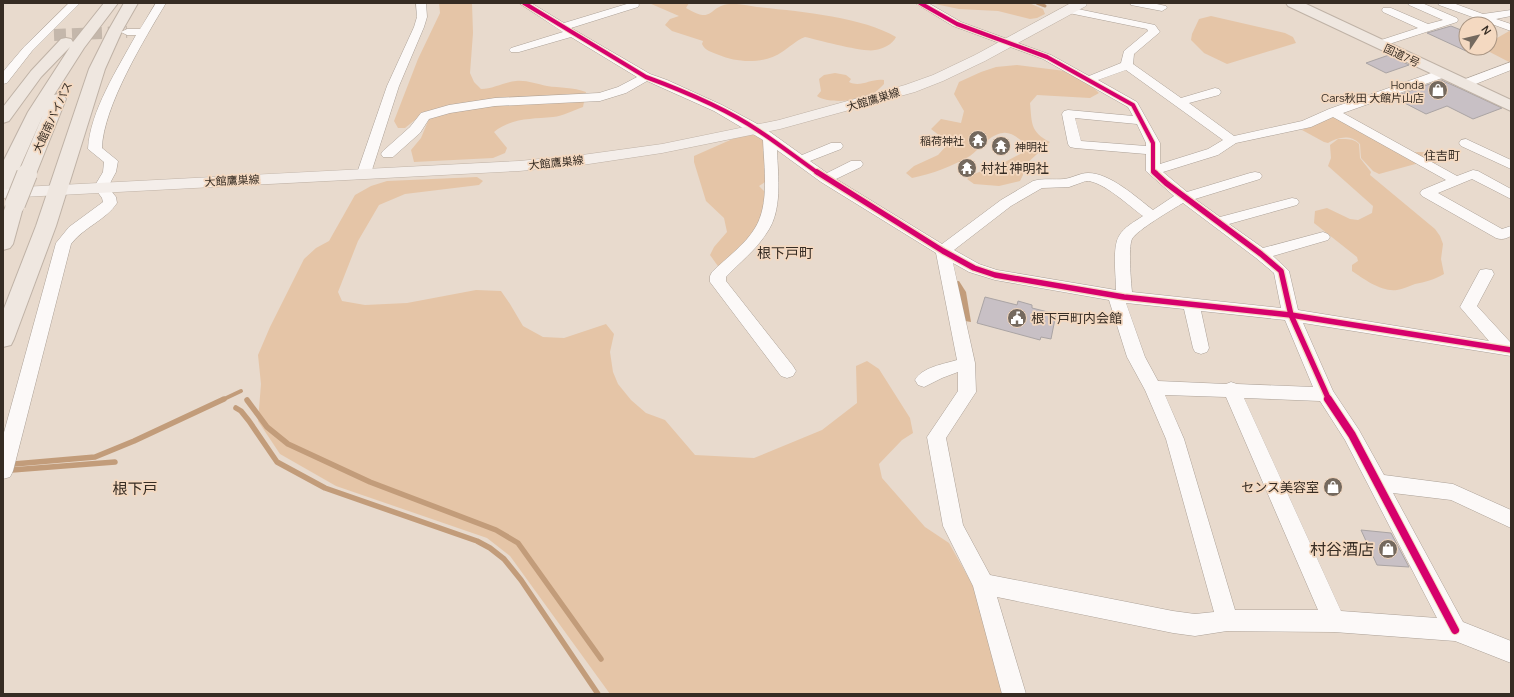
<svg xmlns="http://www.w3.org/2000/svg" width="1514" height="697" viewBox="0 0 1514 697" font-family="Manrope,'Noto Sans JP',sans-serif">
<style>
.green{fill:#e5c5a7}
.water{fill:#c29c7a}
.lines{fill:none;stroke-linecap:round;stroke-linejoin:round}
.stream-far2{stroke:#c29c7a;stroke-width:3}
.stream-far1{stroke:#c29c7a;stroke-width:4}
.stream{stroke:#c29c7a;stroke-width:5.5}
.building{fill:#c8c0c5;stroke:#aaa4a4}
.minor-tunnel{stroke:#c4b7ab;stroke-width:12;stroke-dasharray:12 6;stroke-linecap:butt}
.minor-casing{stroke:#aca197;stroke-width:1}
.major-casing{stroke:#bfb2a6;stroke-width:1}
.highway-casing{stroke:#bfb2a6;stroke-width:2}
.minor{fill:#fcf9f8;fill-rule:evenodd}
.major{fill:#f4eeea;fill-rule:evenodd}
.highway{fill:#efe7e0;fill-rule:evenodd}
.highway-bridge-casing{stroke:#bfb2a6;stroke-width:22;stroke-linecap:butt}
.highway-bridge{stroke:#efe7e0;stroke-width:20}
.cycleway-far2-casing{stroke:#f4d9c1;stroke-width:6}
.cycleway-far1-casing{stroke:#f4d9c1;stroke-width:8}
.cycleway-casing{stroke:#f4d9c1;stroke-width:10}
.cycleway-far2{stroke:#d6006c;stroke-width:4}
.cycleway-far1{stroke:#d6006c;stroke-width:5.5}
.cycleway{stroke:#d6006c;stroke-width:8}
.labels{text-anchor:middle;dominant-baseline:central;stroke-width:3.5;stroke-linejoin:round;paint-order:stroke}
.far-street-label{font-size:11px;fill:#362c23;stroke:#f4d9c1}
.far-poi-label{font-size:11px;fill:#362c23;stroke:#f4d9c1;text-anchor:end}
.far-neighbourhood-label{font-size:12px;fill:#362c23;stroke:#f4d9c1}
.poi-label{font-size:13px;fill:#362c23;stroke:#f4d9c1;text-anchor:start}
.neighbourhood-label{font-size:14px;fill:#362c23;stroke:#f4d9c1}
.quarter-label{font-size:15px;fill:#362c23;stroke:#f4d9c1}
.near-poi-label{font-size:16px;fill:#362c23;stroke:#f4d9c1;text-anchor:end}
</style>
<rect width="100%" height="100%" fill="#e8dacd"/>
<g class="green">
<path d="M439 3H472L473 33 470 73 474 82 481 89C493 89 504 82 516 81 527 80 536 84 547 86 560 88 573 87 586 92L583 107C574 110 563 116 553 117 531 119 511 118 494 132L507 148 505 153 493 158 414 162 411 150 421 138 431 114 426 111 405 128H398L394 121 418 59 440 13Z"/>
<path d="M649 3H689L686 8C715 25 707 6 730 4 738 3 748 6 757 7 796 11 863 17 896 37 893 44 883 49 875 50 865 53 818 40 805 37 795 41 790 47 782 52 765 64 737 63 719 55 712 52 705 51 702 44L703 41 672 31 665 25 670 19 679 16Z"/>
<polygon points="930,3 1029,3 1043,9 1045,14 1037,18 1030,19 998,11 959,9"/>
<polygon points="1211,16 1285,33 1293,37 1296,43 1227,64 1204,53 1191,40 1192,34 1199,19"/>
<polygon points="1511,30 1511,63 1482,48 1490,48 1490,42"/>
<path d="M1017 65 1065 71 1093 87 1099 93 1090 98 1037 95 1030 103C1032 123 1030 132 1050 142L1024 166 1023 175 1020 181 999 186 974 184 967 179 974 174 1005 162 1022 153 1024 148 1022 141C1017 137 1010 132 1003 133 990 134 980 149 970 156 953 166 932 174 912 178L906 173 914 166 938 155 949 143 931 129 941 119 961 123 964 111 954 94 959 82 981 72 996 67Z"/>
<path d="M835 73 846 75 851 79 849 82C861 88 871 78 884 80V84C880 88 875 93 869 96 858 101 827 104 817 96L821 91 819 79 824 75Z"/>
<path d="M1328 117 1337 118 1419 163 1379 174 1373 171 1361 158 1360 144C1351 134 1338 137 1328 143L1324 142 1302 130 1313 126Z"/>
<polygon points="751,134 761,138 765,144 766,176 765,182 759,186 766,193 764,219 758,231 720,269 710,255 714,247 727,232 724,218 706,201 694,162 694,156 737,137"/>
<path d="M1338 139C1346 139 1353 138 1359 144L1360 158 1371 172 1370 175 1435 229 1440 236 1443 244 1441 259 1444 274C1434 280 1425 282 1415 284 1409 286 1403 289 1397 290 1381 292 1364 279 1352 271V265L1358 261 1357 257 1314 223 1315 211 1327 208 1350 219 1358 220 1372 213 1373 206 1328 166 1331 158 1330 145Z"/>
<polygon points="1418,152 1448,153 1457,156 1432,164 1411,153"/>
<polygon points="477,177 483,181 479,185 405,194 379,205 358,241 338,292 342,301 365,305 407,303 476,290 501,291 510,304 523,326 543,337 564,338 606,324 614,334 610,352 613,372 618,384 631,400 646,413 665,420 695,455 754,458 822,430 857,403 856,366 867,361 879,369 910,418 913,433 902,440 879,464 882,478 925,527 949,543 976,591 1005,694 610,694 510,556 487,538 336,486 280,454 258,421 261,384 258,355 270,327 304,259 316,248 329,241 355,195 371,186 387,181"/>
</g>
<polygon class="water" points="959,281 966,292 971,322 965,321 954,282"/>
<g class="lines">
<polyline class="stream-far2" points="1037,3 1045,6"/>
<polyline class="stream-far1" points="222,400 241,391"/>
<g class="stream">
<polyline points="247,400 267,427 288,444 370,482 496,530 518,543 601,659"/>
<polyline points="236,408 241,411 249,421 277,462 325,488 477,541 490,548 504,559 521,580 598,694"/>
<polyline points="14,464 95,457 134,441 224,399"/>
<polyline points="12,470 115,462"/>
</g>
</g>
<g class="building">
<polygon points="1451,26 1466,32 1466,51 1427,33"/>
<polygon points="1389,55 1409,65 1386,73 1366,63"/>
<polygon points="1441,80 1459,88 1502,108 1473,119 1447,106 1426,114 1393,97"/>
<polygon points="985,297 1017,305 1018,301 1032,305 1032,308 1056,314 1051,339 1041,337 1040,340 977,323"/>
<polygon points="1361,530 1391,533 1409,567 1377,565"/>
</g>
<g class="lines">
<polyline class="minor-tunnel" points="54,35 127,32"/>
<g class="minor-casing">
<g id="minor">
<polygon points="69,3 80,3 32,51 7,83 3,84 3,72 7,67 24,47"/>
<path d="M156 3H166C145 38 103 107 102 148L118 161 116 172 108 187 116 197 117 203C106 220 84 227 71 244L13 471 10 477 3 479V436L56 243 69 227 103 202 102 198 94 187 103 172 104 162 88 149C90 111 118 68 136 35H127L121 32 127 29H140Z"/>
<polygon points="416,3 426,3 427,17 424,27 399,86 371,173 369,176 364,177 359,176 357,173 387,86 414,27 417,17"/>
<path d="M519 3H531L564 23 630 3H638L639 5 638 7 571 28 650 74 667 80 722 105 763 127 802 155 831 143H841L843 146 841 149 810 161 827 173 851 161H861L863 164 861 167 836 179 942 244 1001 200 1033 181C1044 178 1054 180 1064 179 1072 178 1080 173 1088 173 1110 173 1136 197 1153 210L1174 196 1146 171V154L1075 148 1070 147 1068 144 1062 114 1064 111 1068 110 1133 116 1128 107 1043 59 953 26 915 3H928L961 22 1051 55 1089 76 1121 63 1124 51 1148 31 1147 29 1064 12 1063 10 1064 8 1068 7 1155 25 1160 32 1134 54 1133 64 1181 98 1215 88 1219 89 1221 92 1219 95 1189 103 1234 136 1302 121 1329 109 1437 71H1445L1447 74 1445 77 1343 113 1457 176 1473 170 1478 171 1511 189V199L1472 179 1438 193 1502 229 1511 226V236C1505 239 1502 240 1496 238L1422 196 1420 193 1422 190 1446 180 1333 117 1311 127 1236 143 1218 155 1163 172 1187 192 1250 173 1255 172 1260 173 1262 176 1260 179 1195 199 1220 217 1292 198 1297 199 1299 202 1297 205 1229 224 1263 248 1323 232 1328 234 1330 237 1328 240 1273 256 1289 271 1298 310 1489 341 1460 307 1480 270 1486 269 1492 270 1494 274 1477 306 1511 343V356L1303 323 1333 391 1359 430 1384 475 1453 484 1511 510V528L1451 500 1393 493 1463 622 1511 641V663L1455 641 1334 632 1227 631 1195 636 1173 633 997 597 1026 694H1002L973 586 943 526 927 437 958 391V372L942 378 924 387 918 385 915 380C922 367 944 364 957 360L936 253 821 182 777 150C778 177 783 211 766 234 755 251 739 263 726 277V281L793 366 796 371 793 376 787 378 781 376 710 282V276L712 272C726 258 745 245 755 228 770 204 764 167 763 140L714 111 647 81 626 93 600 101 495 106 450 113 429 119 420 133 393 157H383L381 154 383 151 410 127 421 113 449 105 495 98 599 93 618 87 637 77 571 37 519 52H511L509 50 511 48 563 32ZM1126 70 1223 140 1208 149 1160 164V143L1137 102 1098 80ZM1075 118 1137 124 1146 143V146L1081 141ZM1086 181C1102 180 1130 207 1143 216 1134 222 1124 227 1119 236 1112 247 1116 276 1116 290L997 270 979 264 954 250 1011 206 1042 188 1069 187ZM1183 203 1256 258 1274 273 1281 308 1132 292C1131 281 1128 248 1132 239 1137 230 1173 209 1183 203ZM953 263 969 272 995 280 1109 300 1127 357 1145 390 1166 439 1214 612 1195 614 1173 611 990 575 963 525 946 438 976 392 975 363ZM1126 303 1184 309 1193 348 1195 352 1201 354 1207 352 1209 348 1201 311 1285 320 1313 387 1237 384 1231 382 1226 384 1158 381 1145 357ZM1165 395 1226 397 1318 610H1235L1184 439ZM1244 398 1320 401 1345 440 1437 618 1341 611Z"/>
<polygon points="1130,3 1152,3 1166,6 1167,8 1162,11 1131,5"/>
<polygon points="1408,3 1422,3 1457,18 1458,20 1457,22 1383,46 1375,46 1373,44 1375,42 1418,28 1383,12 1382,10 1383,8 1391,8 1428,24 1443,20 1409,5"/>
<polygon points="1438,3 1453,3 1483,14 1511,10 1511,16 1496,19 1511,24 1511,31 1439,5"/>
<polygon points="1511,62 1511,70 1468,87 1460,87 1458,84 1460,81"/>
<polygon points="1466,139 1511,160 1511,169 1461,146 1459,143 1461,140"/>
</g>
</g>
<g class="major-casing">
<polygon id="major" points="1071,3 1087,3 1086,6 985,61 943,81 915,92 780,129 662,153 582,165 519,171 3,198 3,188 519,161 582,155 662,144 779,120 905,85 933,75 975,55"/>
</g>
<g class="highway-casing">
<g id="highway">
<polygon points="104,3 118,3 84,48 54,95 58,94 64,96 66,99 36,174 33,178 27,179 21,178 18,174 43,115 12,185 9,189 3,190 3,163 4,160 28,112 70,47 41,77 9,121 3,123 3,107 31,71 61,39 66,38 71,39 73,42"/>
<polygon points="124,3 138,3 122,31 105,69 56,226 14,339 11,345 3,347 3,311 36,226 89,69 108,31"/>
<polygon points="1286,3 1304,3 1511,100 1511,111 1288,6"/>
<polygon points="15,198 22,200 24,204 13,244 10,248 3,250 3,213 8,200"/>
</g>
</g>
<use href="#minor" class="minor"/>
<use href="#major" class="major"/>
<use href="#highway" class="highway"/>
<g class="highway-bridge-casing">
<polyline id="highway-bridge" points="15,204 27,174"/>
</g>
<use href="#highway-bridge" class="highway-bridge"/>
<g class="cycleway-far2-casing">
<g id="cycleway-far2">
<path d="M524 3 646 77C684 91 725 108 759 131 779 144 798 159 818 173"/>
<polyline points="920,3 957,24 1047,57 1133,105 1153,143 1153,171 1156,173"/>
</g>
</g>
<g class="cycleway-far1-casing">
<g id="cycleway-far1">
<polyline points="817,172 943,251 974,268 995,275 1124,297 1291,315 1511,350"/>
<polyline points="1154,172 1166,183 1261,254 1281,271 1291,315 1329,400"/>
</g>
</g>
<g class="cycleway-casing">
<polyline id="cycleway" points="1328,399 1352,435 1455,630"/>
</g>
<use href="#cycleway-far2" class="cycleway-far2"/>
<use href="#cycleway-far1" class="cycleway-far1"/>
<use href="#cycleway" class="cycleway"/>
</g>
<defs>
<g id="shop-disc" transform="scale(1)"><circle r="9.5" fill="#74695e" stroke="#f4d9c1"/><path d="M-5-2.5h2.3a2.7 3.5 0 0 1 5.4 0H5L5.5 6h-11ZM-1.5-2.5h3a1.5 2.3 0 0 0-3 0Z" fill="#fff"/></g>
<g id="temple-disc" transform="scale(1)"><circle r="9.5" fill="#74695e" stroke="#f4d9c1"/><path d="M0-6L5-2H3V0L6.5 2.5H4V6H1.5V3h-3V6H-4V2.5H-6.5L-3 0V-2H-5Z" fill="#fff"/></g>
<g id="civic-disc" transform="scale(1)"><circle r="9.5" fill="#74695e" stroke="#f4d9c1"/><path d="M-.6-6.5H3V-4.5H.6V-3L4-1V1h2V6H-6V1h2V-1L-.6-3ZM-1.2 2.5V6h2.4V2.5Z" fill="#fff"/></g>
</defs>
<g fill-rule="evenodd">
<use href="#shop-disc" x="1438" y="90"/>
<use href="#temple-disc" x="978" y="140"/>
<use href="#temple-disc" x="1001" y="146"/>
<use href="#temple-disc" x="967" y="168"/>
<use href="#civic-disc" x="1017" y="318"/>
<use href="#shop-disc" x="1333" y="487"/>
<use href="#shop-disc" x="1388" y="549"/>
</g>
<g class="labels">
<g class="far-street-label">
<text transform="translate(1402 55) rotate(25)">国道7号</text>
<text transform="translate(873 99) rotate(-17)">大館鷹巣線</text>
<text transform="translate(52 117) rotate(-65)">大館南バイパス</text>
<text transform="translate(556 162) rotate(-6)">大館鷹巣線</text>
<text transform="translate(232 180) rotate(-3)">大館鷹巣線</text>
</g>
<g class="far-poi-label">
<text x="1424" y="84">Honda<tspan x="1424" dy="13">Cars秋田 大館片山店</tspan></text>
<text x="964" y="140">稲荷神社</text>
<text x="1015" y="146" text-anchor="start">神明社</text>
</g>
<g class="far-neighbourhood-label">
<text x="1442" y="155">住吉町</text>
</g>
<g class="poi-label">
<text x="981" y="168">村社 神明社</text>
<text x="1031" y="318">根下戸町内会館</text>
<text x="1319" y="487" text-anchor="end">センス美容室</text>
</g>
<g class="neighbourhood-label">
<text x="785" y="252">根下戸町</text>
</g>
<g class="quarter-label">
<text x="135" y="488">根下戸</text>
</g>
<g class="near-poi-label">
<text x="1374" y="549">村谷酒店</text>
</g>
</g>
<rect width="1514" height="697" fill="none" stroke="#362c23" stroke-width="8"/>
<g transform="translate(1478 36) rotate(55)"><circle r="19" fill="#f4d9c1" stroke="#a89482"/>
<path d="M0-3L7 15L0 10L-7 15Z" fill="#74695e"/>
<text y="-6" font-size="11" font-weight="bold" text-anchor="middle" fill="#362c23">N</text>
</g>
</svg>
